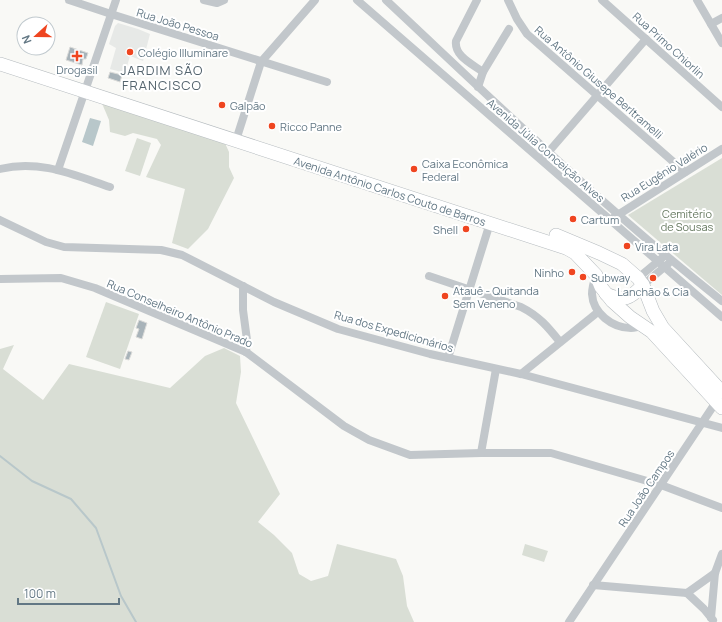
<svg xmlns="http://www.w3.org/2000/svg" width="722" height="622" viewBox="0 0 722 622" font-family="Manrope,sans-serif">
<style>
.built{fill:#e7e9e7}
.green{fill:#d9ded5}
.water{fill:#b8c7ca}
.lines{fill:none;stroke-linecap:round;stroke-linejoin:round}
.stream{stroke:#b8c7ca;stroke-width:2}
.building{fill:#a8b3b9;stroke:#dbdbd9}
.primary-casing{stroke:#b5bbbf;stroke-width:14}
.minor{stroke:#c2c7cb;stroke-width:8}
.primary{stroke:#fff;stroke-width:13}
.poi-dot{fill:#ef4520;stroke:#fff;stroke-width:1.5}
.labels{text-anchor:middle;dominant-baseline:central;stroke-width:4;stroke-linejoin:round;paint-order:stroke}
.street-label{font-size:11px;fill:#627784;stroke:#fff}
.poi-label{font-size:11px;fill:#627784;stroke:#fff;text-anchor:start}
.park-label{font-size:11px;fill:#677a61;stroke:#fff}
.quarter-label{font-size:13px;letter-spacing:1px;fill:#54646e;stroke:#fff}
</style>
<rect width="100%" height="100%" fill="#f9f9f6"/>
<polygon class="built" points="118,23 138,29 150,34 143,61 130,56 125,73 110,69 116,48 109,44 115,26"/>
<g class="green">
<polygon points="101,101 224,141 229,152 229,167 234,178 208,229 188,249 172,243 185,189 146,177 161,145 157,139 133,133 125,136 110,132 109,120"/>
<polygon points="137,138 151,143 140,176 125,171"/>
<polygon points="722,158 722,295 628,215"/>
<polygon points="106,302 139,314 120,369 86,357"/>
<polygon points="14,345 3,369 43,400 69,364 170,388 205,356 224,348 240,356 241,372 236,403 280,494 258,522 274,535 292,553 299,574 311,581 328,576 337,544 396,559 403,576 407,606 414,622 0,622 0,349"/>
<polygon points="525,544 548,551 544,562 522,555"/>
</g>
<polygon class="water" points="90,118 101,121 93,146 82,142"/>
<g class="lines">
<polyline class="stream" points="0,456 32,481 71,499 96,528 121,596 136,622"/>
</g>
<g class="building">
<polygon points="70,47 88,53 86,59 83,59 82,65 66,60"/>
<polygon points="110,72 122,75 120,82 108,78"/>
<polygon points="139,320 147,323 142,339 136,337 139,329 136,328"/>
<polygon points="128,351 132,352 129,360 125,359"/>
</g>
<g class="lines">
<g class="primary-casing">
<g id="primary">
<polyline points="0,64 566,248 575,253 596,275 601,287 612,301 630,317 652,332 722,408"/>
<polyline points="556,235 599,253 622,264 638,278 643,285 653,311 663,328 722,392"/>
<path d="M606 294C624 302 630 299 643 285"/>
</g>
</g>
<g class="minor">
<polyline points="69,0 111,14 327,82"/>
<polyline points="204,0 217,3 224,0"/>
<polyline points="357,0 722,317"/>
<path d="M386 0C496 103 603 207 722 301"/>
<path d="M477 0 456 41C454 56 472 64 483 72"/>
<polyline points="508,0 517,19 527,34 685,172"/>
<polyline points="602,0 722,107"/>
<polyline points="697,0 722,43"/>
<polyline points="711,24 722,18"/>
<polyline points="478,87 483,72 509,29"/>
<polyline points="238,134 261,62 315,0"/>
<polyline points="545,156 646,39"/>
<path d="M0 169C39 159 74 175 110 187"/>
<polyline points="58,170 116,0"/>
<polyline points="613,218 722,149"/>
<polyline points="0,220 46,242 64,247 161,250 182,255 274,302 338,329 430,354 521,374 722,428"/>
<path d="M596 275C594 281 592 287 592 294 593 313 612 328 631 328 635 328 639 326 643 326"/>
<path d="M429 276 521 307C539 316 548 327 560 342"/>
<polyline points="638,278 662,258"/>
<polyline points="0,279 61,278 95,288 246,352 344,426 369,440 410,455 481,453 551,453 661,485 722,508"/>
<polyline points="643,285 668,264"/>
<polyline points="243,286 243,310 247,340 246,352"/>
<polyline points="448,358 490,223"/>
<polyline points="521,374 598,312"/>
<polyline points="481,453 496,369"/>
<polyline points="593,585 687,593"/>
<polyline points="687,593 704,609 713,620"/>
<polyline points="687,593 715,573"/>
<polyline points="711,618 715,573 722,554"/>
<polyline points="569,622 716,402"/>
</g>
<use href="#primary" class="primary"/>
</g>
<g class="poi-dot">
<circle cx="130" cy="52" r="4"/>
<path d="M75 50h4v4h4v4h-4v4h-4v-4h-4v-4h4z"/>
<circle cx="222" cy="105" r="4"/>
<circle cx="272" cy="126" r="4"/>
<circle cx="414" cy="169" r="4"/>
<circle cx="573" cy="219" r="4"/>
<circle cx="466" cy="229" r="4"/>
<circle cx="627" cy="246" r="4"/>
<circle cx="572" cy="272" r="4"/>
<circle cx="583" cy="277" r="4"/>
<circle cx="653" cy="278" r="4"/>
<circle cx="445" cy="296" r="4"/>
</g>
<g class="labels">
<g class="street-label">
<text transform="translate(178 24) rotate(17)">Rua João Pessoa</text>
<text transform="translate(669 45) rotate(42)">Rua Primo Chiorlin</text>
<text transform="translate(599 82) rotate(41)">Rua Antônio Giusepe Berltramelli</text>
<text transform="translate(546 150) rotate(41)">Avenida Júlia Conceição Alves</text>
<text transform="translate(664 172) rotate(-32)">Rua Eugênio Valério</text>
<text transform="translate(390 191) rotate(18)">Avenida Antônio Carlos Couto de Barros</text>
<text transform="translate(180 313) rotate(23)">Rua Conselheiro Antônio Prado</text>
<text transform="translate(394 331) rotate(16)">Rua dos Expedicionários</text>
<text transform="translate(646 488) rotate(-56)">Rua João Campos</text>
</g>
<g class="poi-label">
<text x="138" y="52">Colégio Illuminare</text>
<text x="77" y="69" text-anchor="middle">Drogasil</text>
<text x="230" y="105">Galpão</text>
<text x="280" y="126">Ricco Panne</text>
<text x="422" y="163">Caixa Econômica<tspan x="422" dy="13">Federal</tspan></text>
<text x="581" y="219">Cartum</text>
<text x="458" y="229" text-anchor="end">Shell</text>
<text x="635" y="246">Vira Lata</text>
<text x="564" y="272" text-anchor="end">Ninho</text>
<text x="591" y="277">Subway</text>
<text x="453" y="290">Atauê - Quitanda<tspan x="453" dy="13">Sem Veneno</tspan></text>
<text x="653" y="291" text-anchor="middle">Lanchão &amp; Cia</text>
</g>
<g class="park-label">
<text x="687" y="213">Cemitério<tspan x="687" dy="13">de Sousas</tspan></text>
</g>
<g class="quarter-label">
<text x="162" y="70">JARDIM SÃO<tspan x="162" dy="15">FRANCISCO</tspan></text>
</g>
</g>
<g transform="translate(36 36) rotate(249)"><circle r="19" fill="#ffffff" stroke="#c0c9ce"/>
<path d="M0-3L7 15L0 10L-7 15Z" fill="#ef4520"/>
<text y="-6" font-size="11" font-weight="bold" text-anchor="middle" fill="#627784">N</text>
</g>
<path d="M18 598v6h101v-6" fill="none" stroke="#627784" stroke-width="2"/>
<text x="24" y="598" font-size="12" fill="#627784" stroke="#ffffff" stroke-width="3" paint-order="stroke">100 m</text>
</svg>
